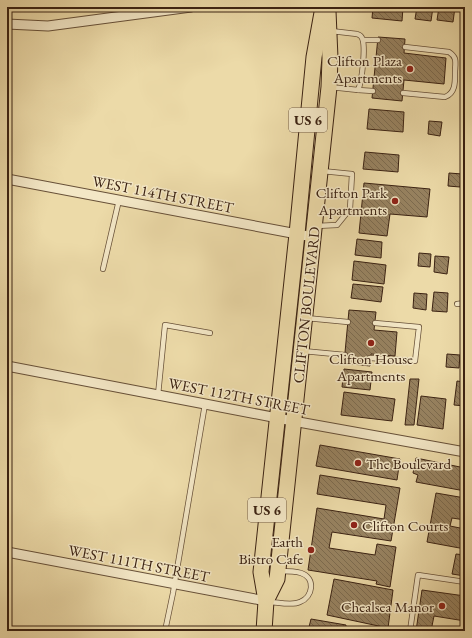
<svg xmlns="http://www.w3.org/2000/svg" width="472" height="638" viewBox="0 0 472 638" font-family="'EB Garamond',serif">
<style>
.building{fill:url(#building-back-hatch);stroke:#3b2212}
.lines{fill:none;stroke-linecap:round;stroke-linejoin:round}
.lane-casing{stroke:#675038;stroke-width:6}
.street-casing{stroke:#675038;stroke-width:11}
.primary-casing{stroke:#3b2212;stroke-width:17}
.lane{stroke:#f3e7c6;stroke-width:4.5}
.street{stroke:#f3e7c6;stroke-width:9}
.primary{stroke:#ecdaa8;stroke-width:15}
.poi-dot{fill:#8f2418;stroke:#f3e7c6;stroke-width:1.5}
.labels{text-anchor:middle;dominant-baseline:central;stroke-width:3;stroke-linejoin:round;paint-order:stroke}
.shield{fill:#f3e7c6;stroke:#725d48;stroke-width:1}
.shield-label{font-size:14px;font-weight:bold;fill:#3b2212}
.poi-label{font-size:15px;fill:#3b2212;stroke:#f3e7c6;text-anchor:end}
.street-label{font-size:15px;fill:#3b2212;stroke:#f3e7c6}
</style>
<defs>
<pattern id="building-back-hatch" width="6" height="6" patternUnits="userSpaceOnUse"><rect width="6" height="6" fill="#978260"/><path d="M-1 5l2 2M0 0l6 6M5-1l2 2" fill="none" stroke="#7c6a4e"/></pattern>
</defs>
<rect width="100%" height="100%" fill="#ecdaa8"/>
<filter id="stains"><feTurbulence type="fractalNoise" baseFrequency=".005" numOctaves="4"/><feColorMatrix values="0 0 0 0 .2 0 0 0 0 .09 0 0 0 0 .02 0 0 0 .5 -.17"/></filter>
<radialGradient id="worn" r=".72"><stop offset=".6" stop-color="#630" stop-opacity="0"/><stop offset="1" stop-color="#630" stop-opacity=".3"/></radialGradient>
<g class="building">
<polygon points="373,7 403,7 402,21 372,18"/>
<polygon points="417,7 433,7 431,21 415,19"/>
<polygon points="439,7 455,7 453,22 437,20"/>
<polygon points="378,37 405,39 404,53 446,58 444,84 404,80 402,101 372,98"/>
<polygon points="369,109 404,112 403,132 367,129"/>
<polygon points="429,121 442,122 440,136 428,134"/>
<polygon points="365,152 399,155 398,172 363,169"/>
<polygon points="449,173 462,174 460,187 448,186"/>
<polygon points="364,183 430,189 427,217 390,214 387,236 359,233"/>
<polygon points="357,239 382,242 381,258 355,255"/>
<polygon points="419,253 431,254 430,267 418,266"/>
<polygon points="435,256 449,257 447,274 434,272"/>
<polygon points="354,261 386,265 384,284 352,280"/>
<polygon points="353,284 383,287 381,302 351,298"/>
<polygon points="434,292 448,293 447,312 432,311"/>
<polygon points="414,293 427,294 426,310 413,308"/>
<polygon points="349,310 376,312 374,330 397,332 395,356 371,354 370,366 344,363"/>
<polygon points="447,354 460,355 459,368 446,367"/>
<polygon points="344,369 372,372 370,390 342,387"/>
<polygon points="410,379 419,379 414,425 405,425"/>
<polygon points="457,381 465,382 465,406 454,405"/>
<polygon points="344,392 395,399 392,421 341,415"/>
<polygon points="421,396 446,399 443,429 417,425"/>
<polygon points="320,445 400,459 397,480 316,466"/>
<polygon points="416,458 465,468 465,491 416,482 418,475 413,473"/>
<polygon points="320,475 400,488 391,541 332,532 329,548 375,555 377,544 396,547 390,587 376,584 377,581 308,570 317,508 384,519 386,505 317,494"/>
<polygon points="436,493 465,498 465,520 452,518 450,526 465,529 465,549 427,542"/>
<polygon points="456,554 465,555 465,576 452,574"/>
<polygon points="334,579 393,590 388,628 327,615"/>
<polygon points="422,590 465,596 465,621 434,616 431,631 416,631"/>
<polygon points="311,619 346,625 346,628 349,629 349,631 308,631"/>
</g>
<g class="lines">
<g class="lane-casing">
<g id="lane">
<polyline points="363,40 378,40"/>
<path d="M330 87 358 90C362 82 366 46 362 38 361 35 360 35 357 34L331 31"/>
<polyline points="358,90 373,91"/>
<path d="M403 93 445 97C456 93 455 81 455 72 455 68 456 63 455 59 454 56 452 54 449 52L405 47"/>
<polyline points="316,226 337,225 350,209 352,174 322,171"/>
<polyline points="103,269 119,200"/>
<polyline points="457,304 465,303"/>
<polyline points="306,318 348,322"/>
<polyline points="303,351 345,355"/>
<polyline points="370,358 415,361 419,327 375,323"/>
<polyline points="158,395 165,325 210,333"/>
<path d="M269 602C277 602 292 606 300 602 313 597 316 578 301 573 295 571 286 571 279 571"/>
<polyline points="165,631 173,593 205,404"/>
<polyline points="410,631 418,575 465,582"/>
</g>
</g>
<g class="street-casing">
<g id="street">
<polyline points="7,24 48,26 191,7"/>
<polyline points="7,179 313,237"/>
<polyline points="7,366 205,404 293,421 465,452"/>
<polyline points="7,552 266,601"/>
</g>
</g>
<g class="primary-casing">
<g id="primary">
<polyline points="266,601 277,579 329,87 330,58 328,11"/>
<polyline points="264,631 266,601 261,572 297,234 314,57 323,7"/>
</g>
</g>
<use href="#lane" class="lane"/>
<use href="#street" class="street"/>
<use href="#primary" class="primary"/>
</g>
<g class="poi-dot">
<circle cx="410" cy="69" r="4"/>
<circle cx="395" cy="201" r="4"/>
<circle cx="371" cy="343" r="4"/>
<circle cx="358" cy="463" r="4"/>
<circle cx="354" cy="525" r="4"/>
<circle cx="311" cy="550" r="4"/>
<circle cx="442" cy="606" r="4"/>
</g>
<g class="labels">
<g class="shield">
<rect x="289" y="108" width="38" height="24" rx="3"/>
<rect x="248" y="498" width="38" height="24" rx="3"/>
</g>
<g class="shield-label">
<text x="308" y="120">US 6</text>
<text x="267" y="510">US 6</text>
</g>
<g class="poi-label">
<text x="402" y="60">Clifton Plaza<tspan x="402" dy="17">Apartments</tspan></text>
<text x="387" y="192">Clifton Park<tspan x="387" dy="17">Apartments</tspan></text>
<text x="371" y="358" text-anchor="middle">Clifton House<tspan x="371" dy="17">Apartments</tspan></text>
<text x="366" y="463" text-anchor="start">The Boulevard</text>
<text x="362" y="525" text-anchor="start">Clifton Courts</text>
<text x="303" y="541">Earth<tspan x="303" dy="17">Bistro Cafe</tspan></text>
<text x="434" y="606">Chealsea Manor</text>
</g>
<g class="street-label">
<text transform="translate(163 194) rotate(11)">WEST 114TH STREET</text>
<text transform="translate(306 305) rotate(-84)">CLIFTON BOULEVARD</text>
<text transform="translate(239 396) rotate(11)">WEST 112TH STREET</text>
<text transform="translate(139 563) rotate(11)">WEST 111TH STREET</text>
</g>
</g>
<rect width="472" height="638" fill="none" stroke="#ecdaa8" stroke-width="24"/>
<rect x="8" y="8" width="456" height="622" fill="none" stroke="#3b2212" stroke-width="2"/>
<rect x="12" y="12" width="448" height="614" fill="none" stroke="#3b2212"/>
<rect width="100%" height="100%" filter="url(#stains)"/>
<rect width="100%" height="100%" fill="url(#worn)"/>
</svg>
